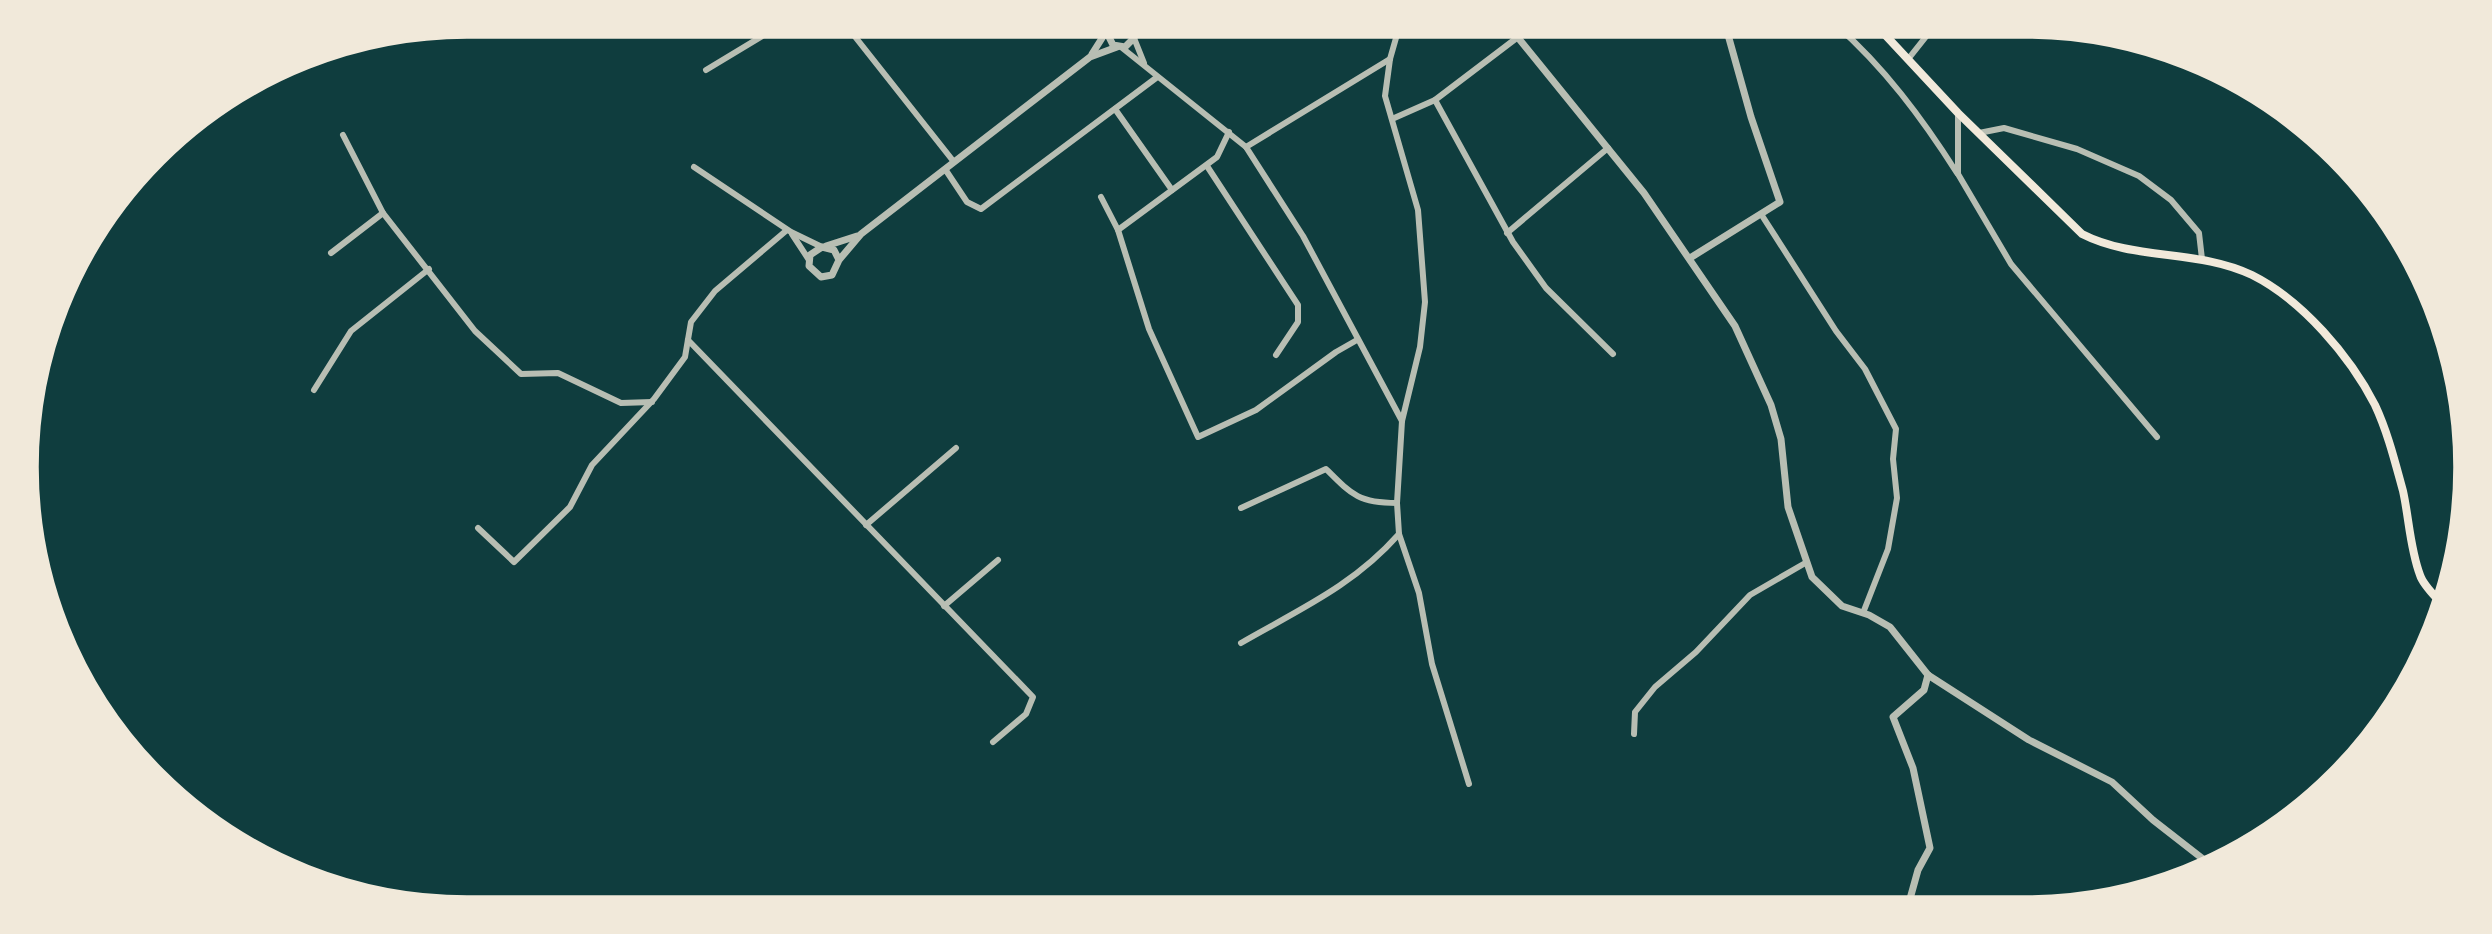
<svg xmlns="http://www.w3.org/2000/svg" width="2492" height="934" viewBox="0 0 2492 934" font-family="Poppins,sans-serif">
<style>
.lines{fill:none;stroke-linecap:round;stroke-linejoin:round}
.minor{stroke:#b8beb3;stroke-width:6}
.tertiary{stroke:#b8beb3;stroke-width:7}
.secondary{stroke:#f1e9da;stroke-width:8}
.rim{fill:none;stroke:#f1e9da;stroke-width:3.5}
</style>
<rect width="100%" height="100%" fill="#0f3d3e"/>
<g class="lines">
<g class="minor">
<polyline points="845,24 954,162"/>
<polyline points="1697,24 1699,27 1704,24"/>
<path d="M1835 24C1884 67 1922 118 1957 173"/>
<polyline points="1134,38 1144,63"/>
<polyline points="1121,47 1246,147 1303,236 1402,421"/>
<polyline points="1909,58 1936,24"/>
<polyline points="706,70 782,24"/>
<polyline points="1435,100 1513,242 1546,288 1613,354"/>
<polyline points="1115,109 1172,190"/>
<polyline points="1958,113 1958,174 2011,264 2157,437"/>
<polyline points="1392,119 1435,100 1518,37"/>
<polyline points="1979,133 2004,128 2077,149 2139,176 2171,200 2199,233 2202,259"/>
<polyline points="343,135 383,213 475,331 521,374 558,373 621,403 652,402"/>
<polyline points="1246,147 1390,59"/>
<polyline points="1207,166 1298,305 1298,322 1276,355"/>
<polyline points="694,167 791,232 822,247"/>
<polyline points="945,169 967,202 981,209 1156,78"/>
<polyline points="1101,197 1118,230 1149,329 1198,437 1256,410 1336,352 1357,340"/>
<polyline points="1761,214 1836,331 1865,369 1896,429 1893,459 1897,498 1888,549 1863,613"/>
<polyline points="1118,230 1217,157 1229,132"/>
<polyline points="1507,233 1608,148"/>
<polyline points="792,234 809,260"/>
<polyline points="331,253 383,213"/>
<polyline points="688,340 1033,697 1026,714 993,742"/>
<polyline points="314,390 351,331 429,269"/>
<path d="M1241 508 1326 469C1352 495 1359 503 1397 503"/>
<polyline points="866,525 956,448"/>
<polyline points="478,528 514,562 570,507 592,465 654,399 685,357 691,322 715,291 787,230"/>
<polyline points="1399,534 1419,593 1432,664 1469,784"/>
<polyline points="944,606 998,560"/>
<path d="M1241 643C1300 609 1353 586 1399 534L1397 503 1402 421 1420 347 1425 302 1418 210 1385 96 1390 59 1400 24"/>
<polyline points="1634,734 1635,712 1655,687 1696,652 1750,595 1807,562"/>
</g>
<g class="tertiary">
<polyline points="1507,24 1644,193 1735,326 1771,405 1781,439 1788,507 1812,577 1842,606 1869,615 1890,627 1928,675 2029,740 2112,782 2153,820 2212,866"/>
<polyline points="1107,33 1113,45 1125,47 1134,38 1131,24"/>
<polyline points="1092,54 1111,24"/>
<polyline points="826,246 857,236"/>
<polyline points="1690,258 1780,202 1751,117 1725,24"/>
<polyline points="839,260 834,250 822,247 810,255 809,266 821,277 832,275 839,260 861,234 1090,57 1117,47"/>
<polyline points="1908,906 1918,870 1930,848 1913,768 1893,717 1924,690 1928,675"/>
</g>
<path class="secondary" d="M1875 24 1958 113 2082 234C2135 261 2198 249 2252 275 2302 300 2350 356 2375 405 2388 433 2395 462 2403 491 2409 518 2410 549 2420 575 2423 585 2435 596 2442 604"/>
</g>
<path d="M0 0H2492V934H0ZM467 37H2025A430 430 0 0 1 2455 467V467A430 430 0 0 1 2025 897H467A430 430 0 0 1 37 467V467A430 430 0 0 1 467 37Z" fill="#f1e9da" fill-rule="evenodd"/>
<path class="rim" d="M467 37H2025A430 430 0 0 1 2455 467V467A430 430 0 0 1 2025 897H467A430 430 0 0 1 37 467V467A430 430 0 0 1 467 37Z"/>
</svg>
